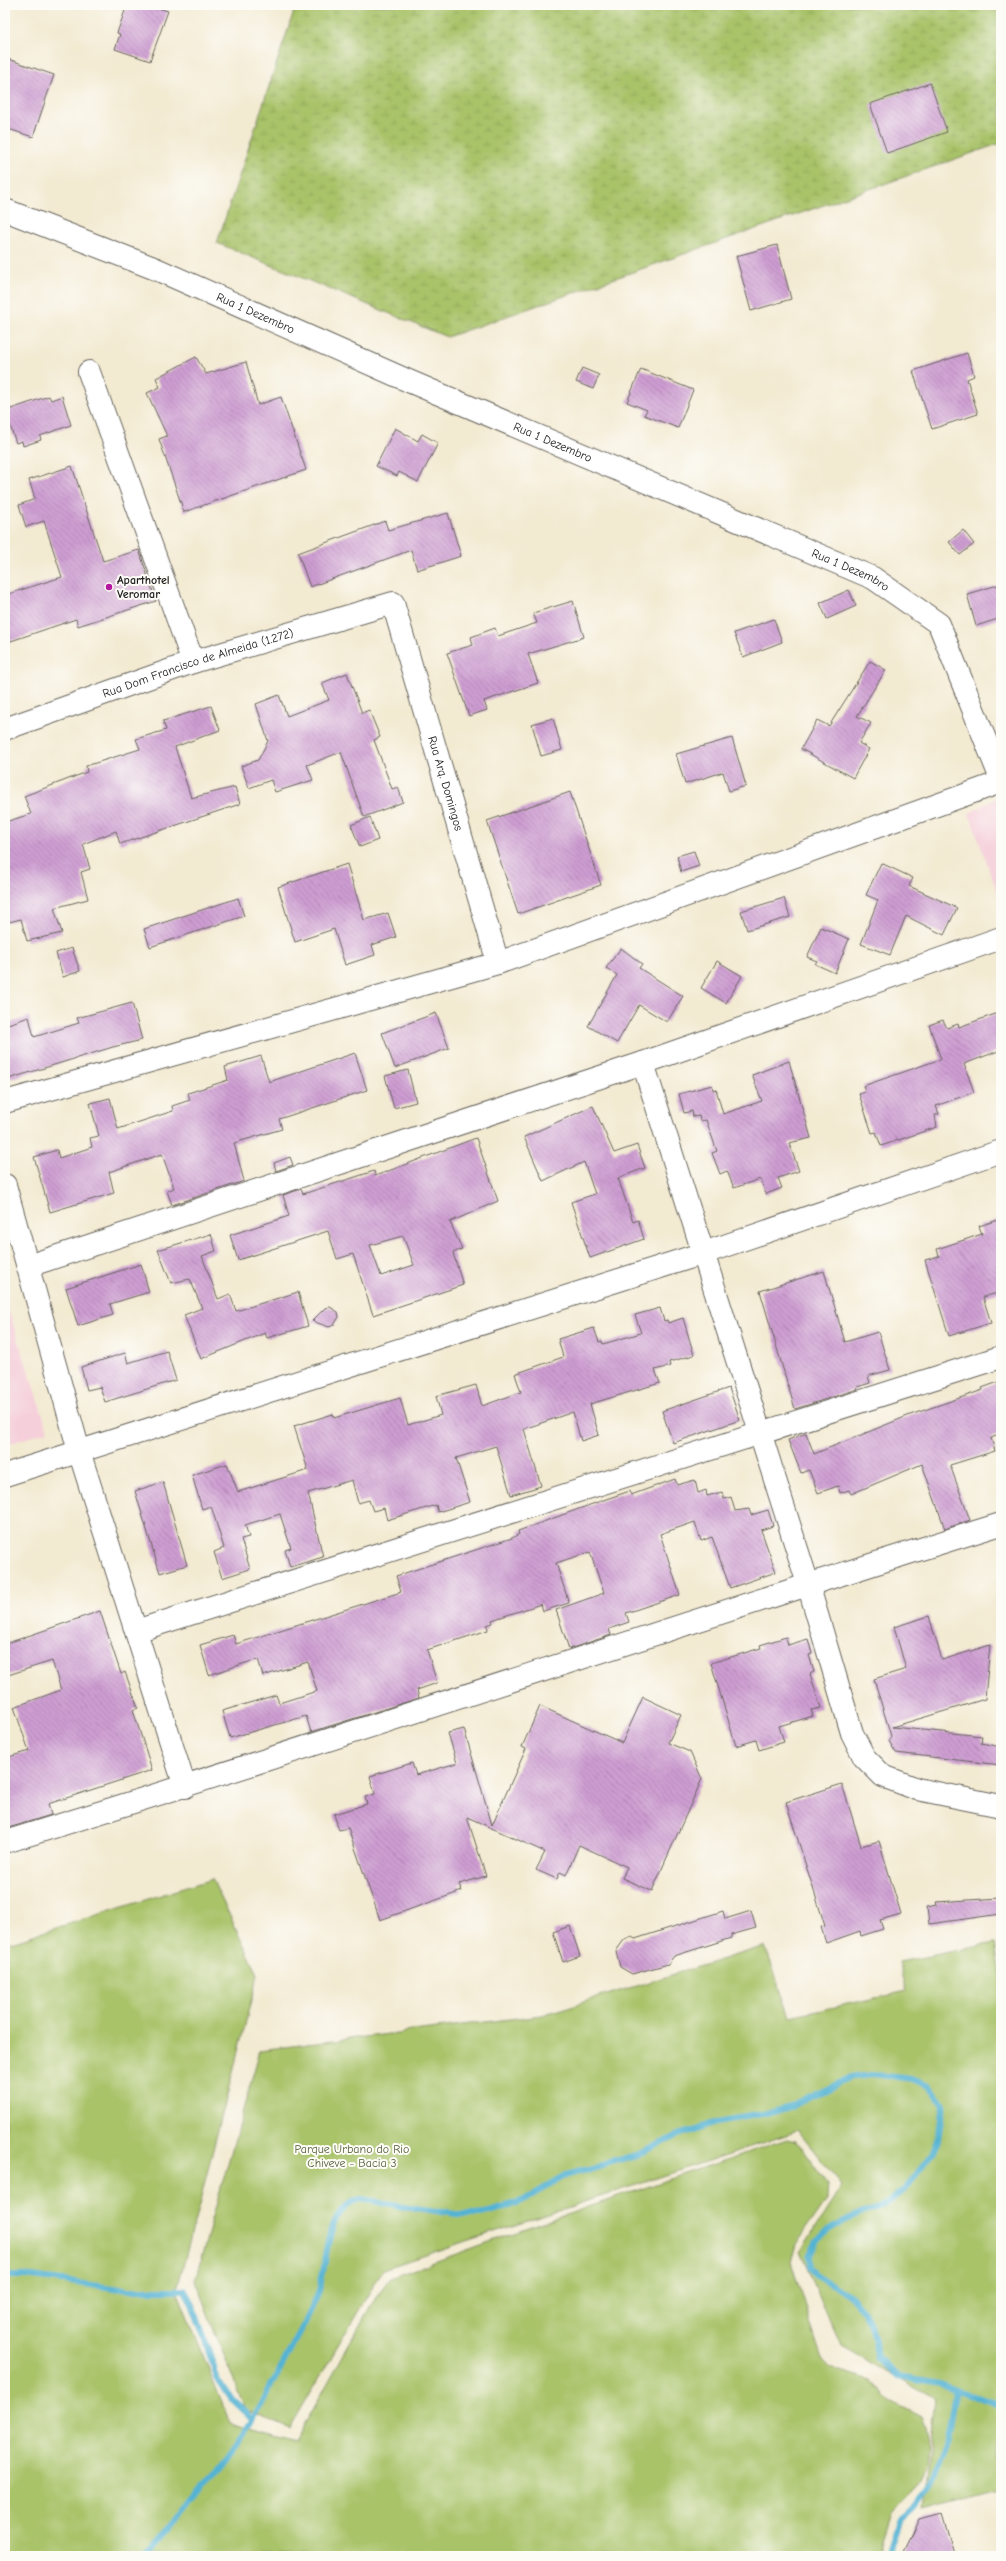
<svg xmlns="http://www.w3.org/2000/svg" width="1006" height="2561" viewBox="0 0 1006 2561" font-family="'Comic Neue',sans-serif">
<style>
.built{fill:#f5cfda}
.green{fill:#a9c369;stroke:#627042}
.wetland{fill:url(#wetland-marsh);stroke:#627042}
.lines{fill:none;stroke-linecap:round;stroke-linejoin:round}
.stream{stroke:#55b3d3;stroke-width:6}
.building{fill:url(#building-back-hatch);fill-rule:evenodd}
.minor-casing{stroke:#67645c;stroke-width:24}
.minor{stroke:#fff;stroke-width:22}
.poi-dot{fill:#b5179e;stroke:#fdfcf7;stroke-width:1.5}
.labels{text-anchor:middle;dominant-baseline:central;stroke-width:4;stroke-linejoin:round;paint-order:stroke}
.street-label{font-size:12px;fill:#1c1c1c;stroke:#fdfcf7}
.poi-label{font-size:12px;font-weight:bold;fill:#1c1c1c;stroke:#fdfcf7;text-anchor:start}
.park-label{font-size:12px;fill:#545f3b;stroke:#fdfcf7}
</style>
<defs>
<pattern id="wetland-marsh" width="20" height="14" patternUnits="userSpaceOnUse"><rect width="20" height="14" fill="#a9c369"/><path d="M1 5h8M5 5V1M11 12h8M15 12V8" fill="none" stroke="#91a75a"/></pattern>
<pattern id="building-back-hatch" width="6" height="6" patternUnits="userSpaceOnUse"><rect width="6" height="6" fill="#ce9dd2"/><path d="M-1 5l2 2M0 0l6 6M5-1l2 2" fill="none" stroke="#a67faa"/></pattern>
</defs>
<rect width="100%" height="100%" fill="#fdfcf7"/>
<filter id="ink" filterUnits="userSpaceOnUse"><feTurbulence type="fractalNoise" baseFrequency=".025" numOctaves="2"/><feDisplacementMap in="SourceGraphic" scale="8" xChannelSelector="R" yChannelSelector="G"/><feConvolveMatrix kernelMatrix="1 2 1 2 8 2 1 2 1" color-interpolation-filters="sRGB"/></filter>
<filter id="wash" filterUnits="userSpaceOnUse"><feTurbulence type="fractalNoise" baseFrequency=".012" numOctaves="4" result="noise"/><feDisplacementMap in="SourceGraphic" scale="16" xChannelSelector="R" yChannelSelector="G"/><feGaussianBlur stdDeviation="0.9" result="paint"/><feColorMatrix in="noise" values="0 0 0 0 0 0 0 0 0 0 0 0 0 0 0 0 0 1.4 0 .05"/><feComposite in="paint" operator="in"/></filter>
<g filter="url(#wash)">
<rect width="100%" height="100%" fill="#f3ead2"/>
<g class="built">
<polygon points="1001,796 1001,902 969,813"/>
<polygon points="5,1300 48,1431 5,1445"/>
</g>
<g class="green">
<polygon points="212,1879 258,1974 177,2290 230,2423 295,2442 375,2298 390,2278 539,2224 787,2139 796,2141 828,2185 827,2199 796,2244 791,2262 822,2360 830,2368 870,2380 889,2400 922,2417 926,2427 928,2437 925,2465 919,2479 890,2511 880,2542 880,2556 5,2556 5,1944"/>
<polygon points="995,1943 1001,1982 1001,2488 922,2509 935,2399 841,2346 800,2252 842,2186 798,2131 383,2269 290,2428 245,2410 195,2280 260,2050 542,2015 765,1946 790,2017 907,1991 899,1962"/>
</g>
<polygon class="wetland" points="296,5 1001,5 1001,143 447,337 217,243"/>
<g class="lines">
<g class="stream">
<polyline points="5,2276 25,2276 128,2290 185,2290 197,2316 217,2377 232,2400 253,2420"/>
<path d="M146 2556C182 2512 222 2468 253 2419 265 2400 275 2378 286 2358 296 2338 308 2319 316 2298 330 2266 321 2212 360 2199L455 2214H481L517 2204 565 2176 639 2154 679 2135 717 2122 762 2114 794 2105 854 2076 872 2074 912 2079 929 2086 937 2094 943 2105 938 2140 932 2154 905 2189 881 2207 853 2217 828 2230 817 2241 809 2257 810 2267 817 2275 848 2294 864 2312 870 2324 878 2358 898 2377 940 2384 1001 2406"/>
<polyline points="886,2556 898,2521 913,2507 928,2485 947,2437 956,2389"/>
</g>
</g>
<g id="blocks">
<g class="building">
<polygon points="127,5 149,5 168,11 150,61 115,49 120,34 117,33"/>
<polygon points="5,58 54,75 33,137 5,128"/>
<polygon points="930,83 947,132 887,153 870,104"/>
<polygon points="777,245 791,299 751,311 736,256"/>
<polygon points="967,353 974,376 967,379 978,414 932,429 913,371"/>
<polygon points="196,357 206,374 246,362 258,405 281,397 306,470 184,512 159,439 167,436 147,393 160,387 156,378"/>
<polygon points="582,368 599,375 593,389 576,382"/>
<polygon points="641,369 693,390 678,428 644,415 647,410 627,402"/>
<polygon points="49,396 51,400 62,396 71,425 40,436 41,440 23,446 22,441 16,443 5,411"/>
<polygon points="395,428 418,441 422,434 438,443 418,482 399,472 397,476 376,466"/>
<polygon points="72,466 103,561 139,550 156,601 78,626 76,619 5,643 5,595 62,577 44,521 26,527 19,505 35,499 29,480"/>
<polygon points="448,513 461,556 417,570 411,550 310,587 298,553 385,521 388,530"/>
<polygon points="963,530 974,544 960,555 949,542"/>
<polygon points="1001,584 1001,618 976,626 967,594"/>
<polygon points="849,590 856,606 827,619 820,603"/>
<polygon points="573,601 584,637 528,654 538,683 484,701 487,710 469,716 447,653 473,645 471,637 495,628 498,636 537,623 533,613"/>
<polygon points="774,619 782,642 743,657 734,633"/>
<polygon points="870,661 886,670 857,716 871,723 859,743 869,749 853,778 801,749 817,720 829,726"/>
<polygon points="347,673 362,713 369,710 380,737 374,740 392,789 398,787 403,802 364,817 341,752 307,765 313,780 275,792 271,780 249,788 241,766 258,760 268,741 256,704 279,695 287,716 329,700 322,683"/>
<polygon points="211,706 220,730 175,747 191,798 235,787 240,804 120,844 116,831 83,844 90,869 81,872 88,899 54,908 62,933 27,941 21,919 5,923 5,822 31,814 24,796 87,772 86,766 140,749 136,739 166,730 163,721"/>
<polygon points="553,718 562,750 541,756 532,724"/>
<polygon points="732,738 746,786 729,791 723,772 685,784 676,754"/>
<polygon points="570,792 601,885 518,914 487,821"/>
<polygon points="370,817 378,840 360,847 351,825"/>
<polygon points="694,851 699,866 681,872 677,856"/>
<polygon points="881,863 913,878 909,886 957,908 944,935 906,916 890,955 861,944 878,900 866,895"/>
<polygon points="347,864 364,920 388,913 396,937 372,945 375,955 345,965 334,929 295,942 278,887"/>
<polygon points="238,898 244,916 150,947 144,929"/>
<polygon points="784,898 790,917 747,930 741,911"/>
<polygon points="821,927 849,939 835,973 815,964 817,961 807,957"/>
<polygon points="72,948 80,971 63,977 56,953"/>
<polygon points="621,948 642,964 639,968 683,996 667,1022 639,1005 617,1043 588,1026 617,975 606,968"/>
<polygon points="717,961 742,976 726,1003 701,988"/>
<polygon points="132,1003 142,1040 113,1047 5,1080 5,1025 29,1017 34,1037 79,1023 77,1018"/>
<polygon points="1001,1012 1001,1050 964,1064 974,1092 936,1106 939,1114 935,1115 937,1127 881,1146 876,1132 872,1133 859,1094 865,1092 863,1086 941,1059 929,1025 943,1020 947,1028 958,1024 959,1027"/>
<polygon points="436,1013 449,1048 395,1068 382,1033"/>
<polygon points="355,1053 367,1090 279,1119 282,1129 234,1143 244,1181 172,1205 167,1191 174,1188 162,1154 109,1172 114,1193 50,1212 34,1157 57,1150 59,1158 92,1147 90,1138 99,1136 90,1103 110,1098 118,1129 173,1111 172,1106 190,1100 188,1093 228,1080 225,1067 261,1056 269,1082"/>
<polygon points="789,1061 811,1138 789,1143 799,1171 778,1178 782,1188 766,1194 760,1179 734,1188 727,1171 720,1174 712,1153 717,1151 706,1120 700,1121 699,1116 693,1117 692,1111 684,1113 679,1094 712,1085 713,1090 716,1089 723,1114 762,1101 752,1075"/>
<polygon points="408,1070 416,1102 394,1108 385,1076"/>
<polygon points="593,1106 614,1153 637,1145 645,1168 618,1178 633,1222 638,1220 644,1239 590,1258 571,1202 595,1194 584,1162 543,1181 524,1137"/>
<path d="M476 1138 498 1201 450 1222 462 1249 453 1253 463 1285 373 1315 353 1254 337 1259 328 1231 238 1260 230 1235 289 1216 283 1195 301 1189 303 1194 374 1171 375 1176ZM403 1236 414 1265 381 1276 370 1245Z"/>
<polygon points="290,1157 293,1165 276,1171 274,1163"/>
<polygon points="1001,1219 1001,1292 983,1297 991,1323 949,1336 925,1260 939,1256 937,1249 982,1234 979,1226"/>
<polygon points="211,1234 216,1251 202,1256 218,1299 230,1294 236,1311 298,1292 308,1326 267,1338 265,1333 201,1359 184,1315 202,1308 190,1279 171,1283 158,1250"/>
<polygon points="141,1264 149,1292 110,1304 113,1315 78,1326 66,1288"/>
<polygon points="824,1271 845,1342 878,1332 890,1370 868,1376 870,1383 857,1387 858,1389 795,1409 760,1291"/>
<polygon points="330,1307 338,1312 339,1317 334,1325 329,1327 312,1321 325,1308"/>
<polygon points="660,1308 664,1321 667,1320 668,1323 683,1318 694,1355 669,1362 670,1366 655,1370 660,1383 590,1404 599,1435 581,1441 573,1412 524,1429 541,1486 511,1495 496,1446 456,1458 470,1502 438,1512 436,1505 387,1520 384,1508 373,1511 369,1500 358,1503 352,1480 308,1493 323,1557 290,1567 285,1550 291,1548 280,1514 245,1525 249,1537 241,1539 250,1569 222,1578 214,1552 224,1548 211,1506 202,1509 192,1475 227,1464 238,1492 308,1470 294,1426 333,1414 334,1418 400,1398 408,1425 441,1415 436,1396 476,1385 482,1406 521,1392 515,1374 563,1357 558,1339 594,1328 599,1342 602,1341 603,1344 641,1333 635,1315"/>
<polygon points="167,1351 176,1380 105,1402 100,1387 87,1390 81,1367 125,1353 128,1363"/>
<polygon points="1001,1381 1001,1434 991,1438 995,1451 950,1465 970,1520 945,1529 922,1464 851,1494 849,1490 840,1493 838,1486 818,1493 809,1470 801,1473 788,1440 806,1433 814,1454 910,1415 983,1390 982,1388"/>
<polygon points="729,1388 740,1420 673,1443 662,1411"/>
<polygon points="675,1479 677,1485 695,1480 698,1493 706,1490 707,1496 722,1492 724,1499 731,1497 735,1511 749,1509 751,1515 768,1510 773,1526 761,1530 776,1572 730,1588 712,1537 701,1541 695,1522 660,1534 680,1595 626,1613 629,1622 609,1629 611,1635 569,1649 556,1610 604,1593 590,1552 556,1563 569,1603 543,1611 541,1604 492,1620 493,1623 487,1625 488,1630 427,1650 437,1683 417,1690 419,1698 311,1732 306,1716 230,1738 222,1711 276,1695 279,1703 317,1691 308,1662 263,1676 258,1659 209,1675 200,1645 233,1635 236,1644 401,1592 396,1576 512,1538 519,1534 518,1531 609,1498 630,1491 631,1495"/>
<polygon points="163,1482 187,1565 160,1573 135,1491"/>
<polygon points="100,1611 121,1674 125,1672 138,1708 133,1710 152,1770 48,1804 51,1815 5,1829 5,1758 29,1751 14,1707 61,1690 52,1661 5,1676 5,1644"/>
<polygon points="929,1616 942,1660 990,1645 985,1699 892,1727 982,1736 981,1743 1001,1747 1001,1765 896,1753 889,1741 891,1736 874,1679 906,1669 894,1627"/>
<polygon points="786,1637 788,1645 808,1639 812,1654 809,1655 814,1672 810,1674 821,1708 811,1710 813,1716 779,1726 784,1742 759,1750 756,1740 736,1746 711,1663 761,1648 760,1645"/>
<polygon points="643,1697 681,1715 668,1743 690,1752 702,1779 652,1891 622,1878 627,1867 579,1845 566,1875 560,1872 557,1879 536,1870 545,1852 467,1817 486,1876 459,1884 462,1891 380,1920 348,1828 339,1830 334,1814 367,1804 365,1797 375,1794 370,1776 412,1763 416,1775 457,1763 448,1733 464,1729 492,1825 526,1749 522,1747 540,1706 622,1743"/>
<polygon points="842,1784 861,1846 879,1841 901,1914 880,1920 883,1929 861,1936 860,1931 826,1943 821,1927 825,1926 786,1802"/>
<polygon points="1001,1898 1001,1914 929,1924 927,1907 937,1905 936,1902"/>
<polygon points="723,1911 725,1919 751,1911 756,1928 731,1935 731,1938 674,1956 668,1964 632,1974 620,1967 616,1951 624,1940 632,1937 635,1939"/>
<polygon points="570,1926 580,1956 563,1962 553,1932"/>
<polygon points="941,2513 954,2556 901,2556 919,2519"/>
</g>
</g>
</g>
<g filter="url(#ink)">
<use href="#blocks" fill-opacity="0" stroke="#67645c" stroke-width="1"/>
<g class="lines">
<g class="minor-casing">
<g id="minor">
<path id="s1" d="M5 210 156 269 411 382 873 578 939 624 1001 779"/>
<polyline points="89,372 193,662"/>
<path id="s2" d="M5 729 193 662 393 603 498 963"/>
<polyline points="643,1063 808,1584 852,1733 864,1757 883,1776 917,1789 1001,1806"/>
<polyline points="5,1102 498,963 1001,782"/>
<polyline points="5,1185 79,1451 185,1787"/>
<polyline points="28,1266 643,1063 1001,938"/>
<polyline points="5,1475 701,1254 1001,1151"/>
<polyline points="136,1631 1001,1357"/>
<path d="M5 1842C338 1740 668 1627 1001 1524"/>
</g>
</g>
<use href="#minor" class="minor"/>
</g>
</g>
<circle class="poi-dot" cx="109" cy="587" r="4"/>
<g class="labels">
<g class="street-label">
<text stroke="none"><textPath href="#s1" startOffset="271">Rua 1 Dezembro</textPath></text>
<text stroke="none"><textPath href="#s1" startOffset="595">Rua 1 Dezembro</textPath></text>
<text stroke="none"><textPath href="#s1" startOffset="919">Rua 1 Dezembro</textPath></text>
<text stroke="none"><textPath href="#s2" startOffset="204">Rua Dom Francisco de Almeida (1.272)</textPath></text>
<text stroke="none"><textPath href="#s2" startOffset="596">Rua Arq. Domingos</textPath></text>
</g>
<g class="poi-label">
<text x="117" y="580">Aparthotel<tspan x="117" dy="14">Veromar</tspan></text>
</g>
<g class="park-label">
<text x="352" y="2149">Parque Urbano do Rio<tspan x="352" dy="14">Chiveve - Bacia 3</tspan></text>
</g>
</g>
<rect width="1006" height="2561" fill="none" stroke="#fdfcf7" stroke-width="20"/>
</svg>
